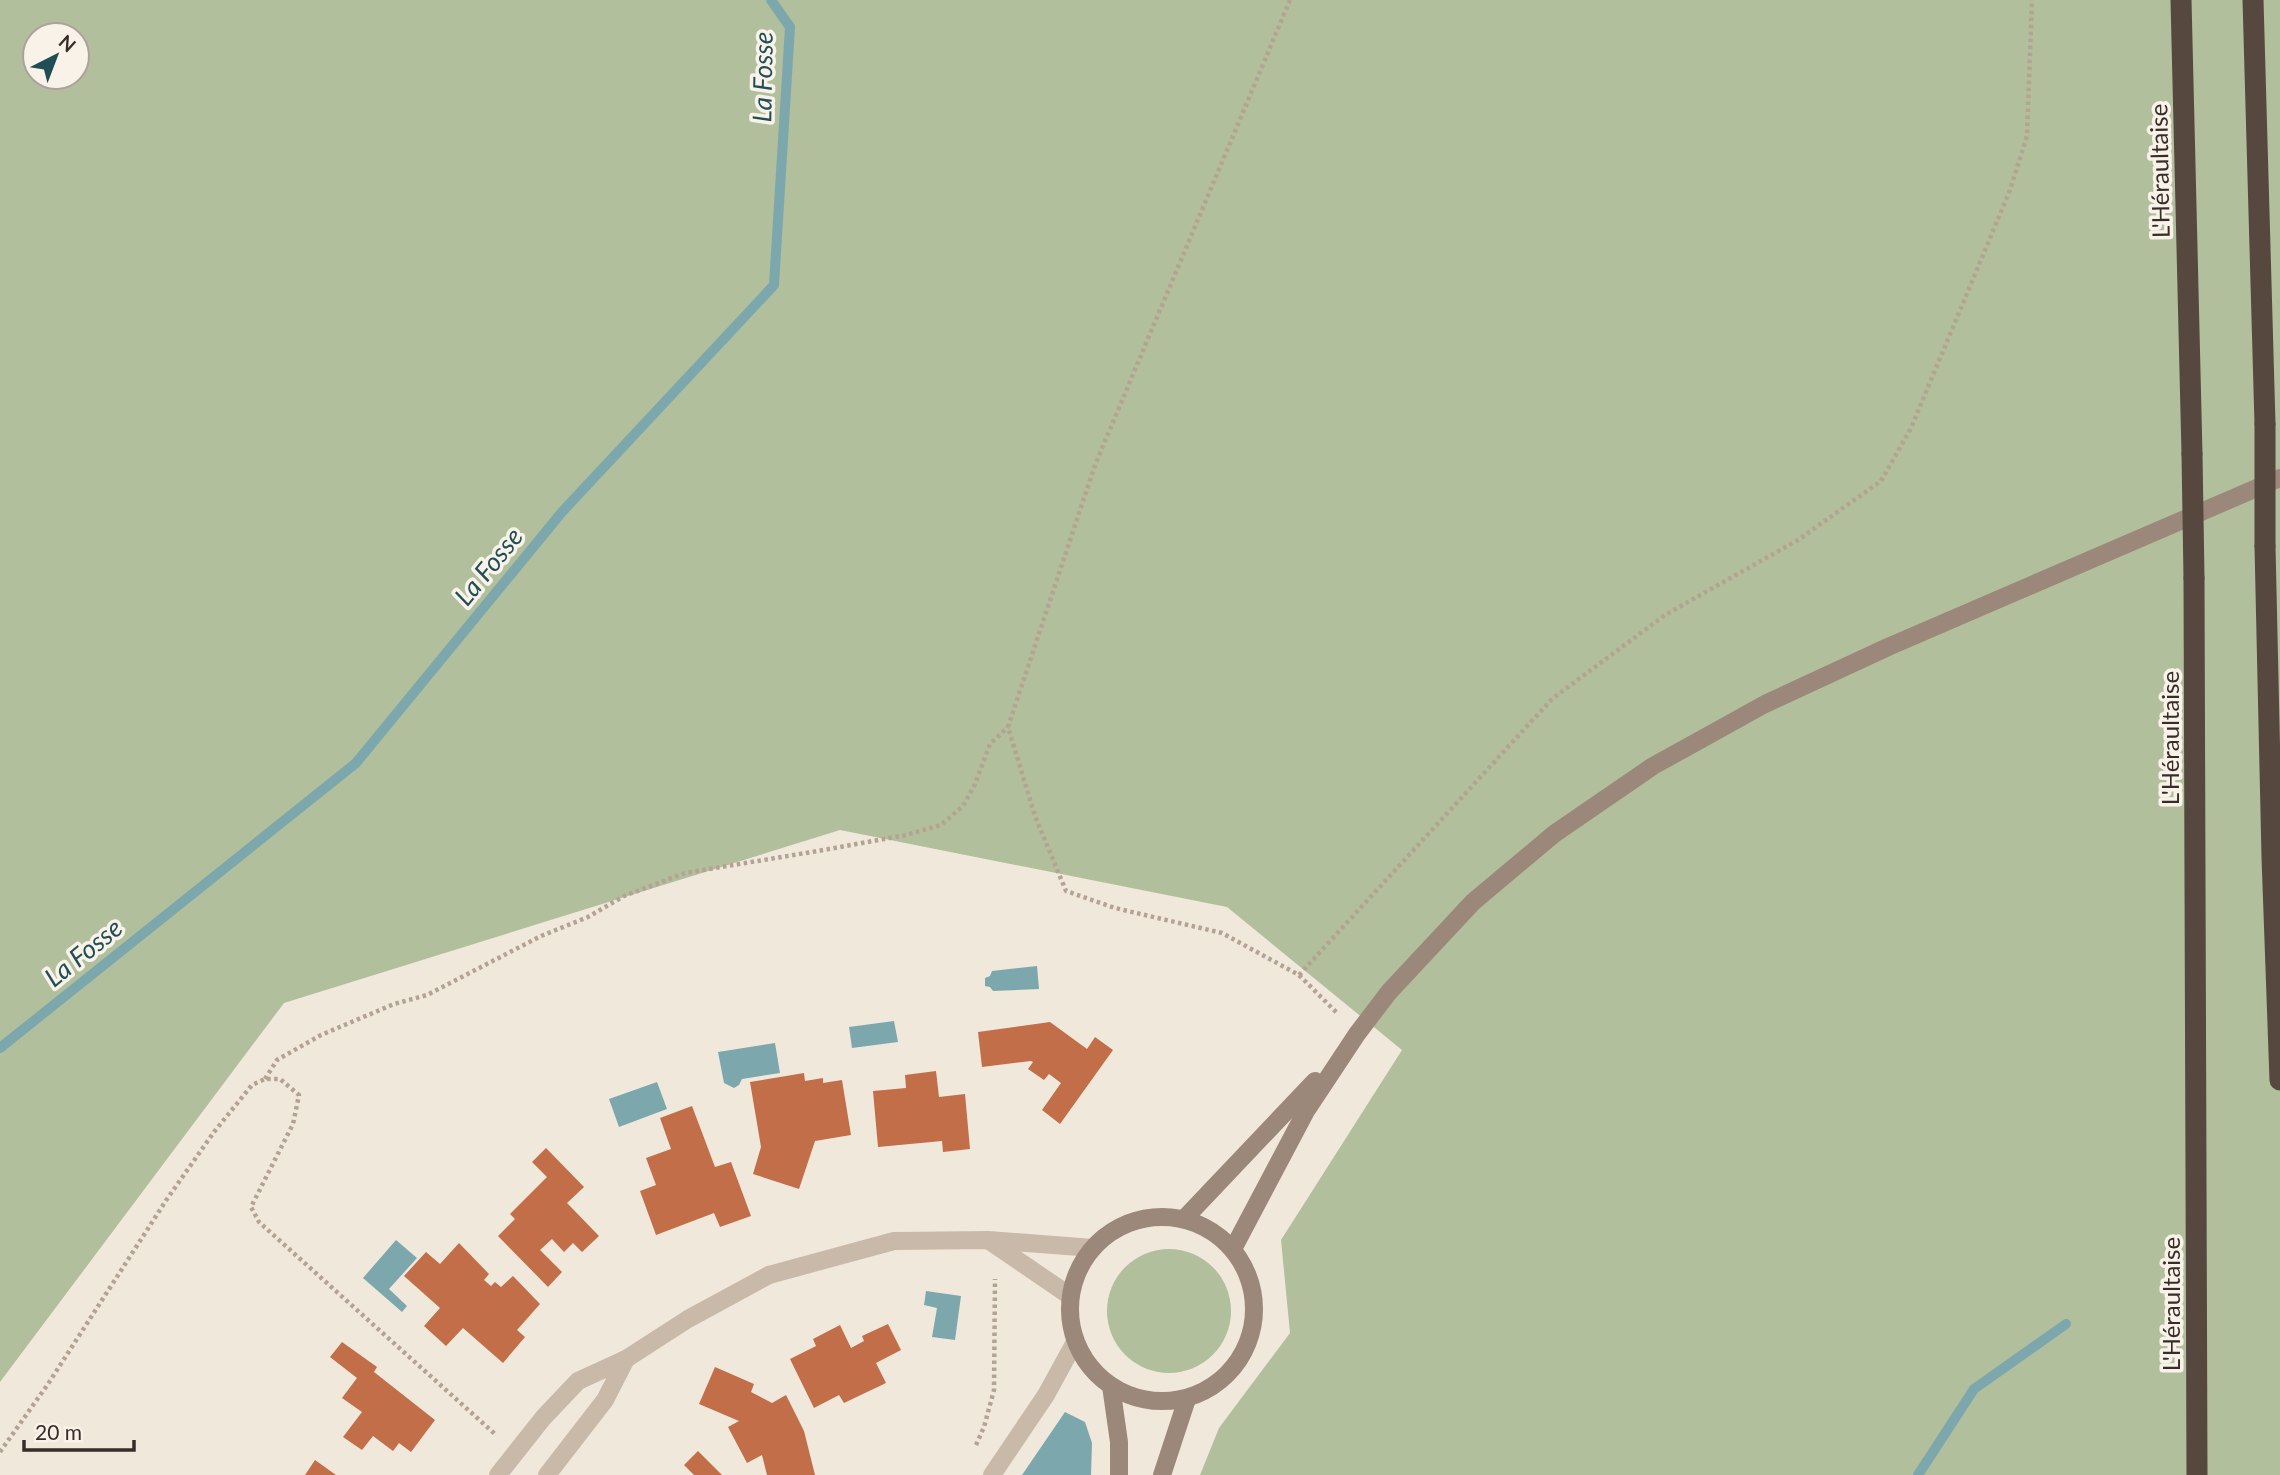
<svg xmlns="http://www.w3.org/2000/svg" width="2280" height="1475" viewBox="0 0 2280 1475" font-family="Lato,sans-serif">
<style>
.green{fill:#b1bf9c;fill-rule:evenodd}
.water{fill:#7ca8ad}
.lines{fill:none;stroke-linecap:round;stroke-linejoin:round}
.stream{stroke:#7ca8ad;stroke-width:10}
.building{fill:#c16e49}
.path{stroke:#b4a392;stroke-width:4.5;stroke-dasharray:3.5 3.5;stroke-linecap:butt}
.lane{stroke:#c9b9a8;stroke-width:18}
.street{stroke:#c9b9a8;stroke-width:18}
.secondary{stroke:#9c887a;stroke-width:18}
.highway{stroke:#56483f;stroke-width:21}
.highway-bridge{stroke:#56483f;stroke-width:21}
.labels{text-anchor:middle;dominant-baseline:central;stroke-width:7;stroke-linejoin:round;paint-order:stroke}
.street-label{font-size:24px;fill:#362d28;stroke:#f9f2e8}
.water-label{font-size:26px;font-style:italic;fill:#1f4e56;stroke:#f9f2e8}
</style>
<rect width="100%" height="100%" fill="#f1e8dc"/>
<g class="green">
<path d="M0 0H2280V1475H1200L1219 1428 1290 1333 1281 1240 1402 1050 1227 907 840 830 284 1003 0 1382ZM35 35H77V77H35Z"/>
<circle cx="1169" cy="1311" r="62"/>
</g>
<g class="water">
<polygon points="1037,966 1039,989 993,991 990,987 985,986 985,978 990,976 992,971"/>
<polygon points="894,1021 898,1042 852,1048 849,1027"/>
<polygon points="775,1043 780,1073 742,1079 739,1085 734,1088 724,1083 718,1052"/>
<polygon points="657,1082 667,1109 619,1127 609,1099"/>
<polygon points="396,1240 417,1258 389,1289 407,1306 402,1312 363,1278"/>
<polygon points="926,1291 961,1296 955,1340 932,1337 937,1308 924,1305"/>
<polygon points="1065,1412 1085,1422 1092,1443 1091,1475 1022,1475"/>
</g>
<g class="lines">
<g class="stream">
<polyline points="0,1048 356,763 562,512 774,285 790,27 771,0"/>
<polyline points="1918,1475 1974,1389 2066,1324"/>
</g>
</g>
<g class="building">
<polygon points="1050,1022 1087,1049 1095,1037 1113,1050 1060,1124 1042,1110 1061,1083 1049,1074 1044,1080 1028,1069 1033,1062 1031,1061 982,1067 978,1032"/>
<polygon points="936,1071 939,1097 965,1094 970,1149 943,1152 942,1141 878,1147 873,1091 906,1088 905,1075"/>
<polygon points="804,1073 805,1081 823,1078 823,1083 842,1080 851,1135 815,1141 799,1189 753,1174 761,1147 750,1082"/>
<polygon points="692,1106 715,1167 731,1162 751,1216 720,1227 714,1213 656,1235 640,1191 656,1185 646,1158 671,1149 660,1118"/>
<polygon points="546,1148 584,1187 567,1203 599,1236 582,1252 573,1243 564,1252 552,1239 540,1250 562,1272 548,1287 498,1236 515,1219 510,1214 547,1177 532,1162"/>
<polygon points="459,1243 489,1274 484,1280 491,1286 495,1282 501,1287 513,1276 540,1304 517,1330 525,1337 503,1363 463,1328 446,1346 424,1326 440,1308 404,1276 426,1252 440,1264"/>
<polygon points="888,1324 901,1350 876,1363 886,1383 844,1403 839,1395 814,1408 790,1359 816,1346 813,1339 840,1325 851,1348 864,1341 862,1336"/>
<polygon points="342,1342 377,1367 374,1372 435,1420 411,1452 399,1443 393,1451 373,1436 362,1450 343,1437 362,1412 342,1398 357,1378 330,1357"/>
<polygon points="715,1367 754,1384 751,1392 772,1403 786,1395 804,1431 815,1475 767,1475 762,1455 747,1463 728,1427 739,1421 699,1404"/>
<polygon points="698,1451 722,1475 694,1475 684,1465"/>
<polygon points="315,1460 336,1475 305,1475"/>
</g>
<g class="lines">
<g class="path">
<polyline points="1290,0 1095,465 1008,727 1035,816 1066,891 1115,908 1222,933 1299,975 1338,1014"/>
<polyline points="1299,975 1552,699 1665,615 1798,540 1881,481 1911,428 2010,190 2027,136 2032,0"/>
<polyline points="265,1079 277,1060 321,1035 394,1004 427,995 541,936 588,917 624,896 685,873 818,851 906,835 941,825 963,806 975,784 990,744 1008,727"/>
<polyline points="976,1445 984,1427 994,1390 995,1279"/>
<polyline points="0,1452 48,1384 167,1199 214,1132 252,1085 265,1079 280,1079 299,1095 293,1124 251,1207 259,1222 495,1434"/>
</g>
<polyline class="lane" points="992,1475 1046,1395 1075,1342"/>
<g class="street">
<polyline points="991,1242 1070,1296"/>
<polyline points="498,1475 543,1418 578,1381 626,1359 688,1319 769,1275 894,1241 988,1240 1093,1248"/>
<polyline points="547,1475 605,1400 626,1359"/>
</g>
<g class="secondary">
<circle cx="1162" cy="1309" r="92"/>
<polyline points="1184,1219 1315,1081"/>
<polyline points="1233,1249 1306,1111 1357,1034 1389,992 1473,902 1554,834 1653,766 1765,704 1888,647 2280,478"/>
<polyline points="1111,1386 1119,1442 1119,1475"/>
<polyline points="1162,1475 1187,1399"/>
</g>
<g class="highway">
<polyline points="2181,0 2192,454"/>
<polyline points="2253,0 2265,424"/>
<polyline points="2265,546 2272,857 2280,1080"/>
<polyline points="2194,578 2197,1475"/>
</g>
<g class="highway-bridge">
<polyline points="2192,454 2194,578"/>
<polyline points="2265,546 2265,424"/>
</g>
</g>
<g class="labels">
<g class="street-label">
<text transform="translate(2159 171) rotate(-91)">L'Héraultaise</text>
<text transform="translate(2169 738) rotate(-90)">L'Héraultaise</text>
<text transform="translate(2170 1304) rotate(-90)">L'Héraultaise</text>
</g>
<g class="water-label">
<text transform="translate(762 77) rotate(-89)">La Fosse</text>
<text transform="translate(488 566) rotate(-51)">La Fosse</text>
<text transform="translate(83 952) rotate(-39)">La Fosse</text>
</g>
</g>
<g transform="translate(56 56) rotate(42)"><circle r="33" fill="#f9f2e8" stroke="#aba39b" stroke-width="2"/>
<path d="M0-5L12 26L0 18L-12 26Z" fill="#1f4e56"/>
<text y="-10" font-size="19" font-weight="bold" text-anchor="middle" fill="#362d28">N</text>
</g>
<path d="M24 1440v10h110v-10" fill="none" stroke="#362d28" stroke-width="3.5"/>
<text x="35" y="1440" font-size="21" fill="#362d28" stroke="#f9f2e8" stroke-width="5" paint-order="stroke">20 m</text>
</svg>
